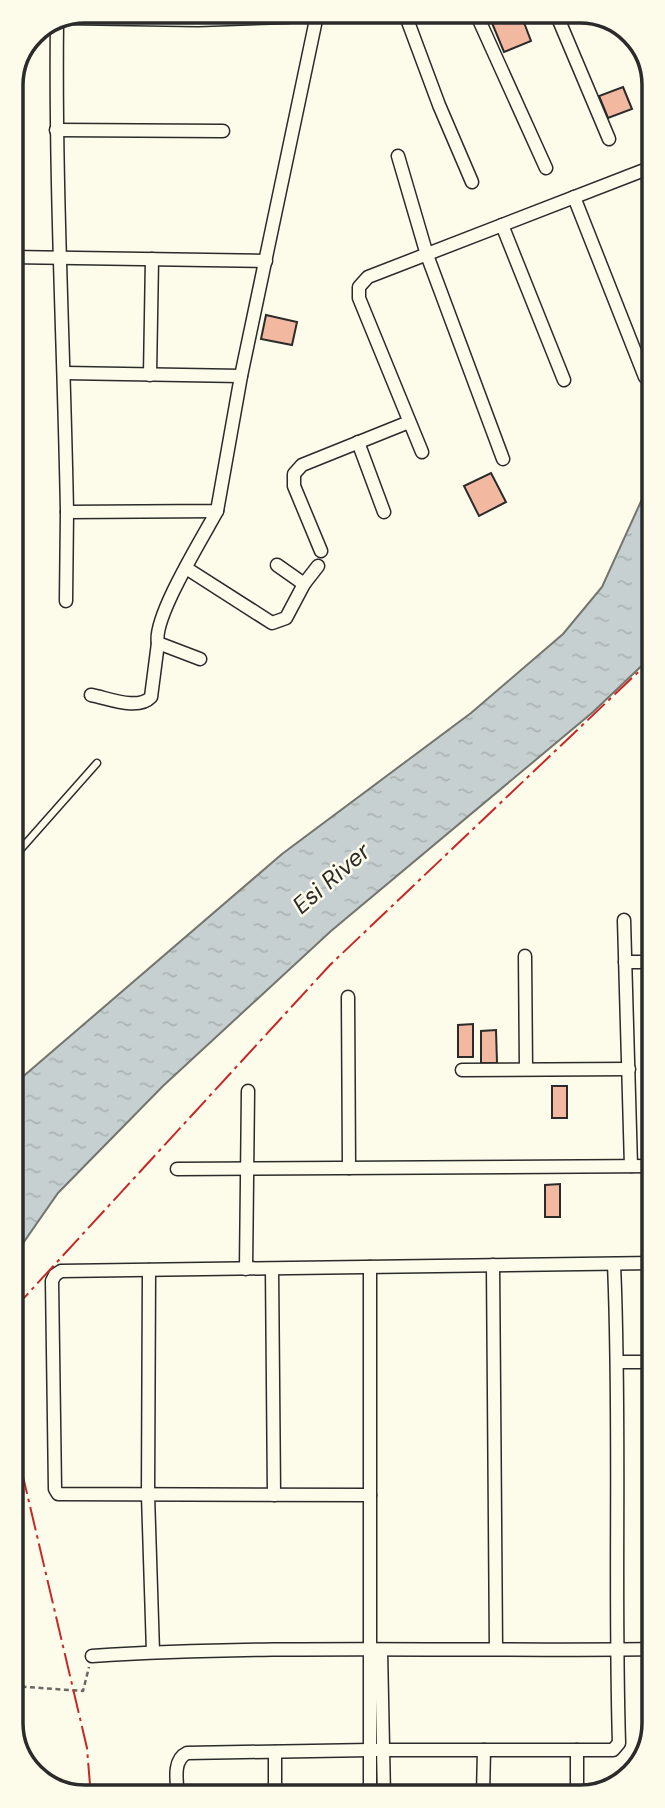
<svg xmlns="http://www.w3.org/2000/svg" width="665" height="1808" viewBox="0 0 665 1808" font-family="'DM Sans',sans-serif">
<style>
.water{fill:url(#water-ripples);stroke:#74746e;stroke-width:2}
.building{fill:#f2b8a0;stroke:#2b2b2b;stroke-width:2}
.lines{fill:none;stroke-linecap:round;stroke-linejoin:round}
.service-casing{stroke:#2b2b2b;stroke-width:9}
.minor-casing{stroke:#2b2b2b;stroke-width:15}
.path{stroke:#6a6964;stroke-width:2.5;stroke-dasharray:5 3.5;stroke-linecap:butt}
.service{stroke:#fdfbea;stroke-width:6}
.minor{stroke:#fdfbea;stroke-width:12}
.power{stroke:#c62828;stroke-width:2;stroke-dasharray:24 5 3.5 5;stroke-linecap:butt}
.labels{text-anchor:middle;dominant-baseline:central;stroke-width:5;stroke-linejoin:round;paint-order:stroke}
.water-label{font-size:24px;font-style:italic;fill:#2b2b2b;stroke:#fdfbea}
.rim{fill:none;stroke:#2b2b2b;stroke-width:3.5}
</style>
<defs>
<pattern id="water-ripples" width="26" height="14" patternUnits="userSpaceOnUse" patternTransform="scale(1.75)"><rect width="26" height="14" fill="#c7d0d0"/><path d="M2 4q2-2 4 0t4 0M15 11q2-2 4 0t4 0" fill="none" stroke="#abb3b3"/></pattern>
</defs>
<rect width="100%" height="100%" fill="#fdfbea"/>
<polygon class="water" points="653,475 653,655 593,712 331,931 163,1086 58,1193 12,1259 12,1086 282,854 471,713 563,634 602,587"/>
<g class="building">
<polygon points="520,12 531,41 504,52 492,23"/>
<polygon points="623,87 632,109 608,118 599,96"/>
<polygon points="266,315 297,322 292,345 261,339"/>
<polygon points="491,473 506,502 479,516 464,486"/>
<polygon points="473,1024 473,1057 458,1057 458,1025"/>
<polygon points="496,1030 497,1063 481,1063 481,1031"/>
<rect x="552" y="1086" width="15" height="32"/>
<polygon points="560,1184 560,1217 545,1217 545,1185"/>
</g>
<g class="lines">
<g class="service-casing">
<polyline id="service" points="12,859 97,763"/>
</g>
<g class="minor-casing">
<g id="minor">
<polyline points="404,11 439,105 472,182"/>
<polyline points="475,11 546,168"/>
<polyline points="555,11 609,139"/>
<polyline points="67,18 198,20 286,17 353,11"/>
<polyline points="478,18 497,11"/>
<path d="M57 22C55 185 64 349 67 512L217 511 241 376 317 15"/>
<polyline points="56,130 223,131"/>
<polyline points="398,156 427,255 503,459"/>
<polyline points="574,197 645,377"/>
<polyline points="502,225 564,380"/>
<polyline points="11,257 266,261"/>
<polyline points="65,373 241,376"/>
<polyline points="150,375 152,259"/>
<polyline points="358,442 384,512"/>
<polyline points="422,452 359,298 359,287 368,277 652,167"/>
<polyline points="321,551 294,486 294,474 302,465 409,422"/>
<polyline points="277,565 304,584"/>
<polyline points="186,568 272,623 286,618 304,584 318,566"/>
<polyline points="66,601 67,512"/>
<path d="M200 659 158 643C152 619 203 537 217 511"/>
<path d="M91 695C108 698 138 711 151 697L158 643"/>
<polyline points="624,920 631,1166"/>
<polyline points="525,956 526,1069"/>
<polyline points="625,962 653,962"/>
<polyline points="348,997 349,1168"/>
<polyline points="462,1070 629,1069"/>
<polyline points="177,1169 654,1166"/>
<polyline points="493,1265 496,1649"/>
<polyline points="370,1267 370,1796"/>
<polyline points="246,1269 248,1091"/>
<polyline points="272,1269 274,1495"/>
<polyline points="149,1270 148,1495 153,1652"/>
<polyline points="618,1362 654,1362"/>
<polyline points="370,1495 58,1494 55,1489 52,1281 55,1275 61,1271 654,1263"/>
<polyline points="381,1650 384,1796"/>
<path d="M92 1656C279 1644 467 1652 654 1649"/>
<polyline points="577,1750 577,1795"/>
<polyline points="275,1752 275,1796"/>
<polyline points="483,1795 484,1750"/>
<path d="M178 1797C177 1782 172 1760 187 1753L370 1750H613L619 1743C614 1583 621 1423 614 1264"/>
</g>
</g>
<polyline class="path" points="13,1686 83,1691 89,1667"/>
<use href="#service" class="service"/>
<use href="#minor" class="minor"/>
<g class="power">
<polyline points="12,1311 330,965 653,658"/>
<polyline points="13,1434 87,1748 91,1797"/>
</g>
</g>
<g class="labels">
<g class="water-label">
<text transform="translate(331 878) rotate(-41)">Esi River</text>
</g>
</g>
<path d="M0 0H665V1808H0ZM85 23H580A62 62 0 0 1 642 85V1723A62 62 0 0 1 580 1785H85A62 62 0 0 1 23 1723V85A62 62 0 0 1 85 23Z" fill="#fdfbea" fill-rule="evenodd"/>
<path class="rim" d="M85 23H580A62 62 0 0 1 642 85V1723A62 62 0 0 1 580 1785H85A62 62 0 0 1 23 1723V85A62 62 0 0 1 85 23Z"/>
</svg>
